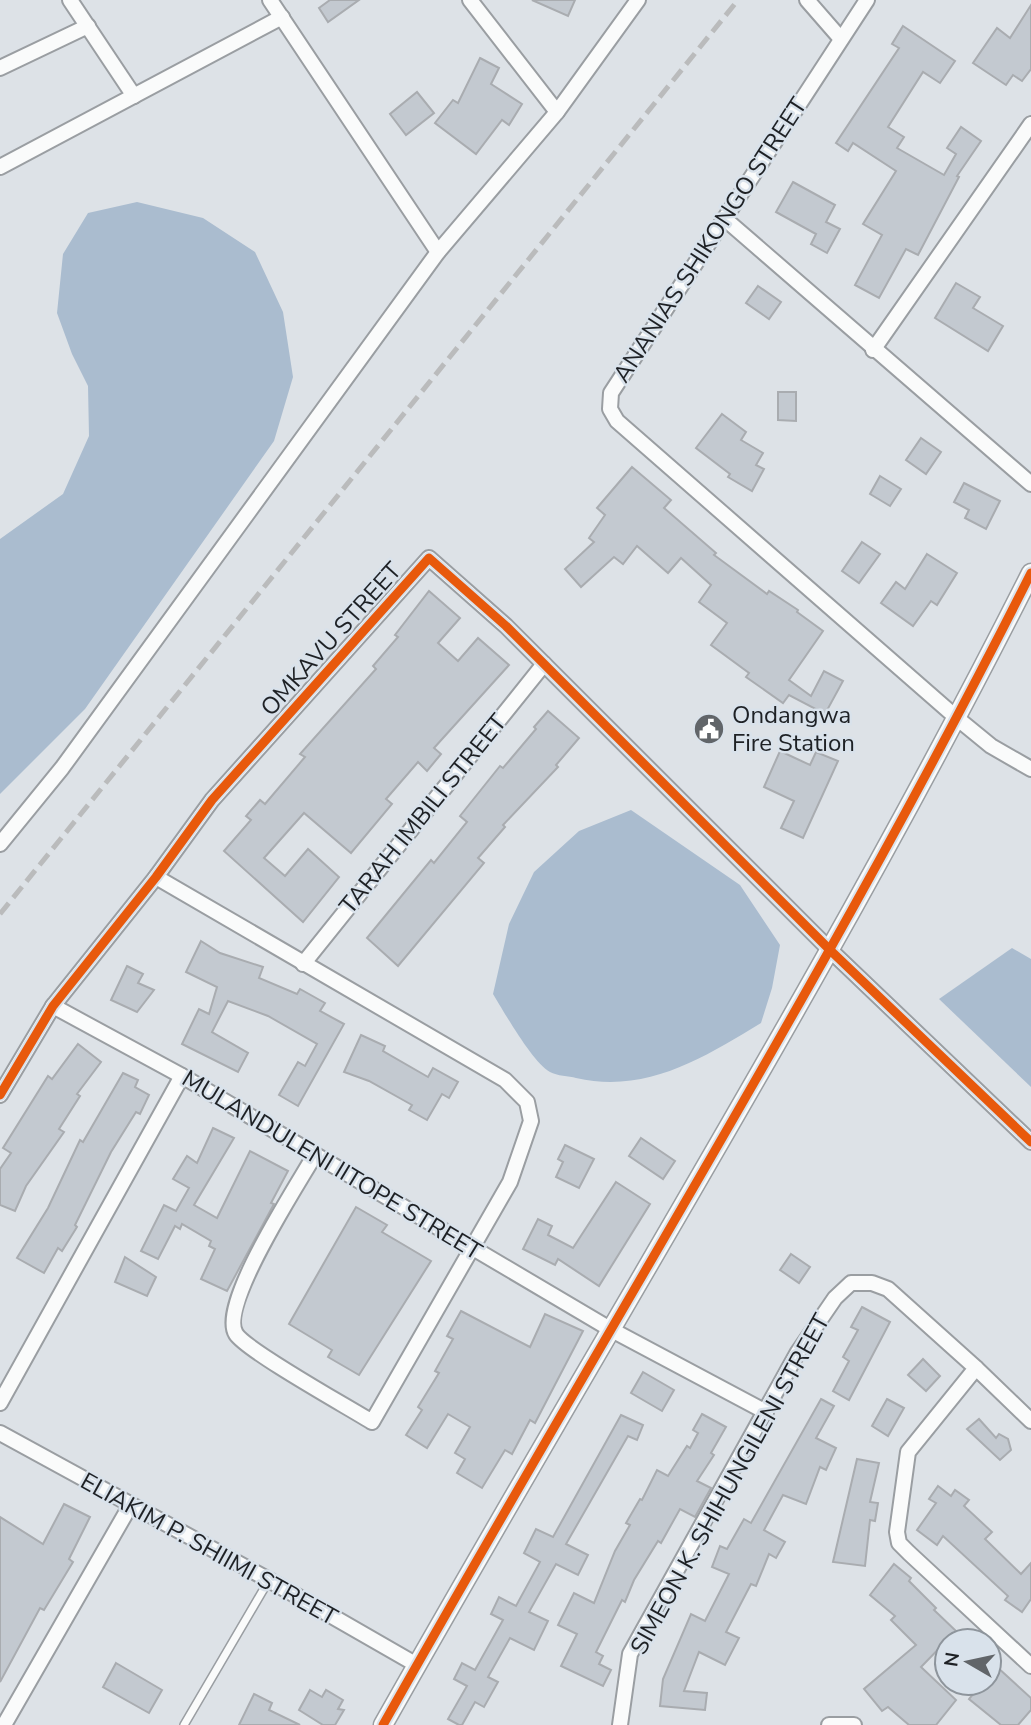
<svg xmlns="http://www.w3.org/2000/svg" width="1031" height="1725" viewBox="0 0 1031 1725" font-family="'Nunito Sans',sans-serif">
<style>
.water{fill:#aabccf}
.building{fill:#c3c9d0;stroke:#a9acb0;stroke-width:2}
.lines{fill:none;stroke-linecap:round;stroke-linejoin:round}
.service-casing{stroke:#9a9ea2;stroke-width:10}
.minor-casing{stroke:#9a9ea2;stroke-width:18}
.tertiary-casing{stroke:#9a9ea2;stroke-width:21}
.service{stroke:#fafbfb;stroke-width:7}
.minor{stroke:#fafbfb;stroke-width:14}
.tertiary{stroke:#fafbfb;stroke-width:18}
.rail{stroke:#babbbc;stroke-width:5;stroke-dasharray:14 7;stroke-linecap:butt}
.cycleway-casing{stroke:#d9e2eb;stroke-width:13}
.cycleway{stroke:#e8590c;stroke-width:9}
.labels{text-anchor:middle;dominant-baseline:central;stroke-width:5;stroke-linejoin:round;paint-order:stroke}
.street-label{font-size:24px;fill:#1e2125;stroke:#d9e2eb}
.poi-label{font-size:24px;fill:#1e2125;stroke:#d9e2eb;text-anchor:start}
</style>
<rect width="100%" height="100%" fill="#dde2e7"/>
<g class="water">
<polygon points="137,202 203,218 255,252 283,312 293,377 274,441 85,709 0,794 0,539 63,494 89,436 88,386 72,354 57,313 63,254 88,213"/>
<path d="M631 810 740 885 780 945 772 988 761 1023C703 1058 647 1094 576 1078 569 1076 557 1076 550 1072 533 1063 504 1012 493 994L509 924 534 872 579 831Z"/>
<polygon points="1012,948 1031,959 1031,1087 939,999"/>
</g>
<g class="building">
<polygon points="330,0 359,0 328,22 319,8"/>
<polygon points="532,0 575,0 568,16"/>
<polygon points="1031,5 1031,69 1022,81 1013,75 1006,85 973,63 997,28 1010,38"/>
<polygon points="903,26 955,61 940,83 923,72 888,127 904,137 897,148 944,175 956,154 947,148 961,127 981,141 957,176 959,177 918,255 906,249 879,298 855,285 882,235 863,224 896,171 853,143 848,151 836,143 899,48 892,44"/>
<polygon points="480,58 499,68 491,84 522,104 509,125 502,120 476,154 435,123 453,100 458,103"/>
<polygon points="417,92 434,113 406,135 390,114"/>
<polygon points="793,182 835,205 826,222 840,229 827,253 811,244 816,234 776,212"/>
<polygon points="956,283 980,297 973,308 1003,326 988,351 935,318"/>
<polygon points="758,286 781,302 769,319 746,303"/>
<polygon points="778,392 796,392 796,421 778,420"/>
<polygon points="722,414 746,432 741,440 763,453 756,465 764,469 752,491 728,477 730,474 696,448"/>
<polygon points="921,438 941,452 926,474 906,460"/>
<polygon points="632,467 671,500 664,508 716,553 714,555 767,594 769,591 798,610 797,612 823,631 789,680 811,696 824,671 843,681 825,714 789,695 783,703 746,677 749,673 711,645 727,623 699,602 711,585 681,558 668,573 637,546 623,564 614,557 581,587 565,569 594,542 589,538 605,515 597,508"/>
<polygon points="880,476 901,489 890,506 870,494"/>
<polygon points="964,483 1000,501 986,529 965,518 969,510 954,502"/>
<polygon points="862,542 880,554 859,583 842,571"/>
<polygon points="927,554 957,573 937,605 931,601 913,626 881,603 896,582 905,589"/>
<polygon points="429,591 460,618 438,643 458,661 478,638 509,665 434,748 441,754 427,771 418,762 386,799 392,804 351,853 304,813 264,858 285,876 308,849 339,877 303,922 224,851 251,820 246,816 260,800 265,804 305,757 300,754 376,669 373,666 398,637 395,635"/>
<polygon points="548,711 579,738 556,765 558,767 503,825 505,827 478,858 484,863 398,966 367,938 431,860 434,863 467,822 460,816 500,766 503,768 536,729 534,727"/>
<polygon points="780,751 810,765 816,752 838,761 803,838 781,828 794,801 764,787"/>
<polygon points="201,941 220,953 263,967 259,978 297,994 300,989 325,1003 320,1011 344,1024 298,1106 279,1095 298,1062 305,1066 317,1044 268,1016 228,1001 212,1032 248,1053 238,1072 182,1044 199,1009 209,1014 217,987 186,972"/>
<polygon points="127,966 143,974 138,983 154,990 137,1012 111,1000"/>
<polygon points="361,1035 385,1046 383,1051 428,1077 433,1068 458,1082 449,1098 442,1094 427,1120 409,1110 412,1105 369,1081 344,1072"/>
<polygon points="78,1044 101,1062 77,1094 80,1096 59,1129 64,1132 26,1186 15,1211 0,1205 0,1169 11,1153 3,1148 48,1076 52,1079"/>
<polygon points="123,1073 138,1080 135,1087 149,1095 140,1114 136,1112 111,1152 75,1225 77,1227 62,1251 58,1248 44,1273 17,1258 48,1208 80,1140 83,1142"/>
<polygon points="213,1128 234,1138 194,1205 217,1218 250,1151 288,1171 271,1203 274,1204 227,1291 201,1279 215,1249 209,1246 211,1241 182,1224 180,1229 175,1226 158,1259 141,1251 164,1205 176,1211 189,1188 173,1179 187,1156 197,1163"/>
<polygon points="641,1138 675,1161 663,1179 629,1156"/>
<polygon points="565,1145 594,1159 579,1188 556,1177 563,1162 558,1159"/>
<polygon points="616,1182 650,1204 599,1286 558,1259 555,1265 523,1249 538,1219 552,1226 548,1235 573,1248"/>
<polygon points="356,1207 387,1225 382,1232 431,1261 359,1375 328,1357 332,1350 289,1324"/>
<polygon points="791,1254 810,1267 799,1283 780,1270"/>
<polygon points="125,1257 156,1277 147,1296 115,1282"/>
<polygon points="862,1307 890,1322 849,1400 833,1391 849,1361 843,1357 858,1330 851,1327"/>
<polygon points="461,1311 530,1347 545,1314 583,1331 535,1423 530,1420 512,1454 505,1450 482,1488 457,1473 465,1459 455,1453 470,1427 448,1414 427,1448 406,1435 422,1410 418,1407 439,1373 435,1371 453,1339 447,1336"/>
<polygon points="923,1359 940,1376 926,1391 908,1375"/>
<polygon points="643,1372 674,1390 662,1411 631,1393"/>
<polygon points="821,1399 834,1406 816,1438 836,1448 826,1470 820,1467 806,1504 783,1495 764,1530 785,1542 776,1558 769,1554 756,1586 751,1584 726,1632 739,1638 725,1665 699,1652 684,1691 707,1693 705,1710 660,1706 663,1679 691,1614 705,1621 729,1574 712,1567 720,1546 727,1549 744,1519 751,1523"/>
<polygon points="887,1399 904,1408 888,1436 872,1426"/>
<polygon points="702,1414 726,1427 711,1453 714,1455 697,1481 711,1488 695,1517 680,1509 661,1543 658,1541 634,1580 625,1602 622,1600 596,1652 603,1656 599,1664 611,1670 603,1686 561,1666 577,1634 558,1625 574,1593 594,1603 615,1551 630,1525 626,1523 640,1499 642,1500 657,1470 668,1476 687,1446 690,1448 698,1433 693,1430"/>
<polygon points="621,1415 643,1425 637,1440 628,1436 566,1544 588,1555 578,1575 556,1564 529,1612 548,1621 534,1650 510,1638 488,1677 498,1682 484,1707 475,1702 462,1725 459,1725 448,1719 467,1686 454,1679 462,1663 475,1670 503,1620 491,1614 499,1597 516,1606 540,1562 524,1553 536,1529 553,1537"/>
<polygon points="979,1419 996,1438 999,1434 1008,1439 1011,1450 1000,1460 967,1429"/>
<polygon points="857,1459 879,1463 870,1502 878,1503 875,1521 870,1520 865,1566 833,1562"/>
<polygon points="938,1486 951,1496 955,1490 969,1500 964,1506 992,1532 985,1539 1021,1574 1031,1563 1031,1599 1022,1612 1005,1600 1008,1596 943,1536 937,1545 917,1530 936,1503 929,1499"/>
<polygon points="64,1504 90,1517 69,1559 73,1562 44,1610 40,1608 0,1682 0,1517 43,1544"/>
<polygon points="894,1564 911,1578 909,1581 936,1608 934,1610 956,1631 921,1667 956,1700 936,1725 909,1725 888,1707 882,1711 864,1689 916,1645 891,1620 895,1616 870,1595"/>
<polygon points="116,1663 162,1690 149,1713 103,1687"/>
<polygon points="996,1666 1031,1698 1031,1710 1018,1725 1001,1725 969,1699 982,1683 989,1683 989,1674"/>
<polygon points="310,1690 322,1697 326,1690 343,1700 338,1709 344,1710 335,1725 323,1725 299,1710"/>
<polygon points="254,1694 272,1703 269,1710 300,1725 239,1725"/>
</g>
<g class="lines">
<g class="service-casing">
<polyline id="service" points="184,1725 269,1580"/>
</g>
<g class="minor-casing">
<g id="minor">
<polyline points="70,0 134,96"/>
<polyline points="270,0 438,252"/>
<polyline points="470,0 557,112"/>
<polyline points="807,0 841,39"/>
<polyline points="867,0 611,393 610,409 617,421 958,719 991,746 1031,769"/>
<polyline points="0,68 88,26"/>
<polyline points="0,167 282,17"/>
<polyline points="725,219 1031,484"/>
<polyline points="873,350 1031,124"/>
<polyline points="0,844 62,768 438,252 557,112 638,0"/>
<path d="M156 877 505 1080 527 1102 531 1121 510 1182 372 1422C348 1407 247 1351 236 1334 218 1306 297 1186 314 1156"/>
<polyline points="303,964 544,664"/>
<polyline points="53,1006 182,1076 610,1329 766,1412"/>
<polyline points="0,1095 53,1006 156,877 212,800 429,558 506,626 831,951 1031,1142"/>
<polyline points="976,1368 1031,1421"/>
<polyline points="0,1403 182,1076"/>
<polyline points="0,1433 269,1580 417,1665"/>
<polyline points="4,1725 130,1506"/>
<polyline points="620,1725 630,1654 798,1352 835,1298 851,1283 872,1283 888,1289 976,1368 908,1452 897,1532 899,1543 909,1553 1031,1666"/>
<polyline points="829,1725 854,1725"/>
</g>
</g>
<g class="tertiary-casing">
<path id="tertiary" d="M383 1725C599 1341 833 967 1031 573"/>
</g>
<use href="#service" class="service"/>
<use href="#minor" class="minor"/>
<use href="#tertiary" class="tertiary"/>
<polyline class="rail" points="0,914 738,0"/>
<g class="cycleway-casing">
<g id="cycleway">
<polyline points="0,1095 53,1006 156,877 212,800 429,558 506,626 831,951 1031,1142"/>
<path d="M383 1725C599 1341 833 967 1031 573"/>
</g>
</g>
<use href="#cycleway" class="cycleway"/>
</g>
<defs>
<g id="civic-disc" transform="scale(1.575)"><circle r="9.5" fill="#616569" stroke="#d9e2eb"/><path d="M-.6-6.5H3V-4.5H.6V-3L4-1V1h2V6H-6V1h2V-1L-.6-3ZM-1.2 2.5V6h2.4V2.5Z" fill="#fff"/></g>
</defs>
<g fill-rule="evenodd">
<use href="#civic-disc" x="709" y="729"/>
</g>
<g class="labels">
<g class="street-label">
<text transform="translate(710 240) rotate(-57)">ANANIAS SHIKONGO STREET</text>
<text transform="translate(331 639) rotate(-48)">OMKAVU STREET</text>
<text transform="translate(423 814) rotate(-51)">TARAH IMBILI STREET</text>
<text transform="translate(332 1165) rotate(31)">MULANDULENI IITOPE STREET</text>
<text transform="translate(730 1484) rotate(-61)">SIMEON K. SHIHUNGILENI STREET</text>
<text transform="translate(209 1549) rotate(29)">ELIAKIM P. SHIIMI STREET</text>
</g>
<g class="poi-label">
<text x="732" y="715">Ondangwa<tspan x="732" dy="28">Fire Station</tspan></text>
</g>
</g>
<g transform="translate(968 1662) rotate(279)"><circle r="33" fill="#d9e2eb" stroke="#8e959c" stroke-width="2"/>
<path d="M0-5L12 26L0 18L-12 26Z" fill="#616569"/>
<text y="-10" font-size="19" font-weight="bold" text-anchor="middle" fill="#1e2125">N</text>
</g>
</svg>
